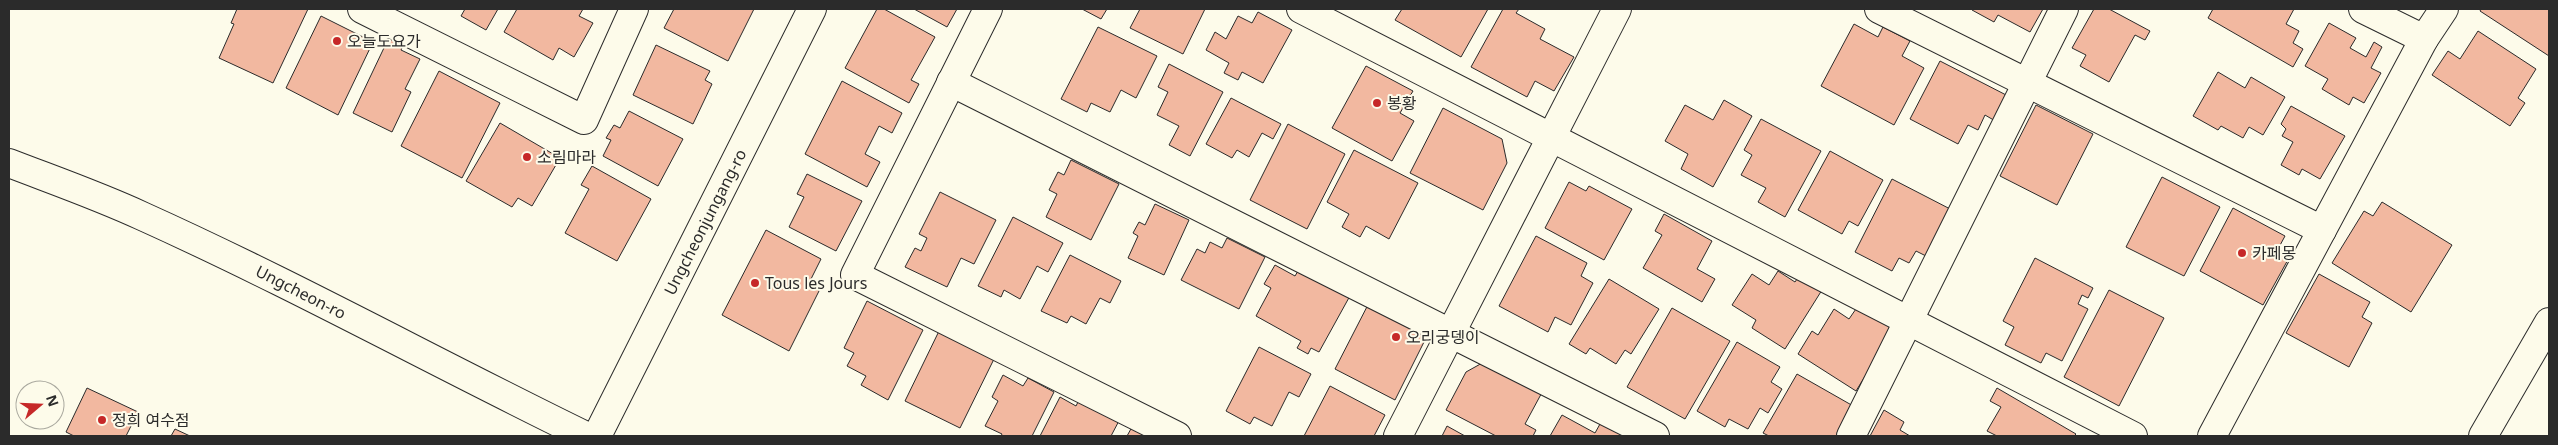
<svg xmlns="http://www.w3.org/2000/svg" width="2558" height="445" viewBox="0 0 2558 445" font-family="'Noto Sans','Noto Sans KR',sans-serif">
<style>
.building{fill:#f2b8a0;stroke:#2b2b2b}
.lines{fill:none;stroke-linecap:round;stroke-linejoin:round}
.minor-casing{stroke:#2b2b2b;stroke-width:30}
.minor{stroke:#fdfbea;stroke-width:28}
.poi-dot{fill:#c62828;stroke:#fdfbea;stroke-width:2}
.labels{text-anchor:middle;dominant-baseline:central;stroke-width:4;stroke-linejoin:round;paint-order:stroke}
.poi-label{font-size:16px;fill:#2b2b2b;stroke:#fdfbea;text-anchor:start}
.street-label{font-size:16px;fill:#2b2b2b;stroke:#fdfbea}
</style>
<rect width="100%" height="100%" fill="#fdfbea"/>
<g class="building">
<polygon points="237,9 308,9 273,83 219,58 234,24 231,23"/>
<polygon points="465,9 498,9 486,30 461,16"/>
<polygon points="517,9 583,9 579,16 593,23 574,57 559,48 553,60 504,32"/>
<polygon points="674,9 754,9 728,61 664,28"/>
<polygon points="877,9 884,9 935,37 911,80 919,84 909,103 845,68"/>
<polygon points="914,9 957,9 947,27"/>
<polygon points="1082,9 1107,9 1101,19"/>
<polygon points="1140,9 1205,9 1183,54 1130,28"/>
<polygon points="1402,9 1488,9 1461,57 1395,20"/>
<polygon points="1503,9 1519,9 1516,13 1545,29 1540,39 1574,57 1554,91 1535,81 1527,97 1471,67"/>
<polygon points="1972,9 2043,9 2030,32 1998,15 1994,22 1972,10"/>
<polygon points="2094,9 2109,9 2150,31 2145,40 2135,35 2109,82 2080,66 2086,55 2072,48"/>
<polygon points="2213,9 2294,9 2286,24 2299,31 2293,43 2303,49 2293,67 2208,18"/>
<polygon points="2481,9 2549,9 2549,56 2480,11"/>
<polygon points="1258,12 1292,30 1263,83 1242,72 1238,80 1224,73 1229,63 1206,50 1215,32 1226,39 1238,16 1252,23"/>
<polygon points="321,16 373,42 338,115 286,88"/>
<polygon points="2329,23 2356,38 2350,48 2366,57 2374,42 2382,47 2371,68 2381,73 2364,103 2353,97 2349,105 2322,89 2328,79 2305,66"/>
<polygon points="1854,24 1878,37 1883,27 1910,41 1902,56 1924,68 1894,125 1821,86"/>
<polygon points="1098,27 1157,56 1136,98 1121,90 1110,112 1091,103 1087,112 1061,99"/>
<polygon points="392,31 406,38 401,50 420,59 405,89 411,92 392,132 353,113"/>
<polygon points="2478,31 2536,69 2518,98 2525,103 2510,126 2432,75 2448,51 2460,59"/>
<polygon points="656,45 710,71 705,80 712,84 693,124 633,95"/>
<polygon points="1940,61 2010,97 1997,122 1985,115 1978,130 1968,125 1958,144 1910,119"/>
<polygon points="1169,64 1223,92 1190,156 1169,145 1179,126 1157,115 1168,92 1158,87"/>
<polygon points="1366,66 1413,91 1400,113 1414,121 1392,161 1332,128"/>
<polygon points="439,71 500,103 462,178 401,146"/>
<polygon points="2218,72 2245,88 2251,77 2285,97 2263,135 2249,127 2243,138 2221,126 2218,130 2193,116"/>
<polygon points="842,81 902,113 892,133 879,126 865,154 880,162 867,187 805,154"/>
<polygon points="1231,98 1281,124 1273,139 1262,133 1249,157 1237,150 1232,158 1206,144"/>
<polygon points="1724,100 1752,116 1713,187 1681,169 1688,154 1665,141 1685,105 1713,120"/>
<polygon points="2036,105 2093,134 2057,205 2000,176"/>
<polygon points="2291,106 2345,136 2320,179 2302,169 2299,175 2281,165 2293,142 2282,136 2286,129 2281,124"/>
<polygon points="1443,108 1502,139 1507,163 1483,210 1410,173"/>
<polygon points="629,111 683,139 658,186 603,156 611,140 606,138 614,125 620,128"/>
<polygon points="1761,119 1821,151 1785,217 1758,202 1766,188 1741,175 1752,155 1744,150"/>
<polygon points="500,123 560,158 532,206 518,198 512,207 466,181"/>
<polygon points="1288,124 1345,154 1307,229 1250,200"/>
<polygon points="1354,150 1418,183 1389,239 1366,226 1360,237 1342,227 1349,214 1327,202"/>
<polygon points="1830,151 1883,180 1858,226 1849,221 1842,234 1798,210"/>
<polygon points="1071,160 1119,184 1091,240 1046,217 1057,194 1049,190 1058,172 1064,175"/>
<polygon points="592,166 651,199 617,261 565,233 589,189 581,185"/>
<polygon points="807,174 862,201 836,251 789,227 804,197 797,194"/>
<polygon points="2162,177 2220,207 2184,276 2126,247"/>
<polygon points="1892,179 1956,212 1932,259 1916,251 1909,263 1899,258 1892,271 1855,252"/>
<polygon points="1569,182 1586,191 1589,186 1632,209 1604,260 1545,228"/>
<polygon points="940,192 996,220 974,264 961,258 947,287 905,267 915,248 921,251 927,238 919,234"/>
<polygon points="2382,202 2452,245 2411,312 2332,263 2364,211 2373,216"/>
<polygon points="1155,204 1189,220 1164,275 1128,258 1138,236 1133,233 1139,222 1145,225"/>
<polygon points="2233,208 2285,236 2278,249 2290,256 2263,305 2200,271"/>
<polygon points="1664,214 1712,241 1697,269 1715,279 1702,302 1643,268 1662,235 1655,231"/>
<polygon points="1013,217 1063,243 1048,272 1037,266 1020,299 1004,290 1001,297 978,286"/>
<polygon points="766,230 821,259 809,283 820,289 789,351 722,315"/>
<polygon points="1536,236 1587,263 1581,276 1593,283 1571,325 1555,317 1548,332 1499,306"/>
<polygon points="1227,238 1265,257 1239,309 1181,280 1197,249 1205,253 1210,242 1222,248"/>
<polygon points="1070,255 1121,281 1110,303 1100,298 1086,324 1071,316 1067,323 1041,311"/>
<polygon points="2035,258 2093,288 2088,298 2082,295 2078,304 2088,309 2062,361 2046,353 2041,363 2005,345 2014,327 2003,321"/>
<polygon points="1275,265 1295,276 1301,266 1351,294 1319,352 1311,348 1308,354 1297,348 1301,341 1256,316 1271,288 1264,284"/>
<polygon points="1778,271 1795,282 1799,276 1822,290 1785,349 1752,328 1756,320 1732,305 1752,274 1769,285"/>
<polygon points="2319,274 2370,302 2362,317 2372,323 2349,367 2286,333"/>
<polygon points="1609,279 1659,309 1631,354 1625,350 1616,364 1590,348 1586,354 1569,344"/>
<polygon points="2109,290 2164,318 2119,406 2064,377"/>
<polygon points="1373,295 1420,319 1426,338 1395,400 1335,369"/>
<polygon points="867,301 923,330 888,400 861,385 866,376 847,366 854,353 844,348"/>
<polygon points="1858,306 1894,329 1856,391 1798,354 1812,331 1818,335 1834,309 1849,319"/>
<polygon points="1672,308 1730,341 1685,419 1627,387"/>
<polygon points="940,329 995,357 960,428 905,401"/>
<polygon points="1737,342 1780,367 1771,382 1782,389 1768,413 1760,408 1748,429 1729,419 1725,427 1697,411"/>
<polygon points="1259,347 1311,374 1299,397 1289,392 1272,426 1254,417 1250,424 1226,411"/>
<polygon points="1493,357 1546,385 1525,424 1536,430 1533,436 1496,436 1446,410 1466,372"/>
<polygon points="1797,374 1855,407 1838,436 1769,436 1763,433"/>
<polygon points="1003,375 1023,386 1028,378 1054,392 1032,436 1001,436 1002,434 985,426 998,401 992,397"/>
<polygon points="1330,386 1385,415 1374,436 1304,436"/>
<polygon points="87,388 138,412 126,436 74,436 66,432"/>
<polygon points="1997,388 2076,434 2074,436 1997,436 1987,431 2001,407 1990,401"/>
<polygon points="1081,396 1121,417 1111,436 1040,436 1060,397 1076,406"/>
<polygon points="1884,410 1904,422 1900,430 1910,436 1870,436"/>
<polygon points="1562,415 1595,433 1605,415 1637,436 1550,436"/>
<polygon points="1447,426 1465,436 1442,436"/>
<polygon points="1132,427 1149,436 1127,436"/>
<polygon points="175,429 190,436 171,436"/>
</g>
<g class="lines">
<g class="minor-casing">
<g id="minor">
<polyline points="362,9 584,120 634,9"/>
<polyline points="988,9 855,275 1177,436"/>
<polyline points="1301,9 2133,436"/>
<polyline points="1879,9 2322,230"/>
<polyline points="2363,9 2424,39"/>
<polyline points="951,82 1655,436"/>
<path d="M9 163C53 180 99 196 142 216 293 284 438 364 586 436"/>
<polyline points="597,436 812,9"/>
<polyline points="1398,436 1617,9"/>
<polyline points="1851,436 2064,9"/>
<polyline points="2212,436 2424,39 2444,9"/>
<polyline points="2483,436 2549,322"/>
</g>
</g>
<use href="#minor" class="minor"/>
</g>
<g class="poi-dot">
<circle cx="337" cy="41" r="5"/>
<circle cx="1377" cy="103" r="5"/>
<circle cx="527" cy="157" r="5"/>
<circle cx="2242" cy="253" r="5"/>
<circle cx="755" cy="283" r="5"/>
<circle cx="1396" cy="337" r="5"/>
<circle cx="102" cy="420" r="5"/>
</g>
<g class="labels">
<g class="poi-label">
<text x="347" y="41">오늘도요가</text>
<text x="1387" y="103">봉황</text>
<text x="537" y="157">소림마라</text>
<text x="2252" y="253">카페몽</text>
<text x="765" y="283">Tous les Jours</text>
<text x="1406" y="337">오리궁뎅이</text>
<text x="112" y="420">정희 여수점</text>
</g>
<g class="street-label">
<text transform="translate(705 222) rotate(-63)">Ungcheonjungang-ro</text>
<text transform="translate(301 292) rotate(27)">Ungcheon-ro</text>
</g>
</g>
<rect width="2558" height="445" fill="none" stroke="#2b2b2b" stroke-width="20"/>
<g transform="translate(40 405) rotate(71)"><circle r="24" fill="#fdfbea" stroke="#a9a89e"/>
<path d="M0-4L9 19L0 12L-9 19Z" fill="#c62828"/>
<text y="-8" font-size="14" font-weight="bold" text-anchor="middle" fill="#2b2b2b">N</text>
</g>
</svg>
